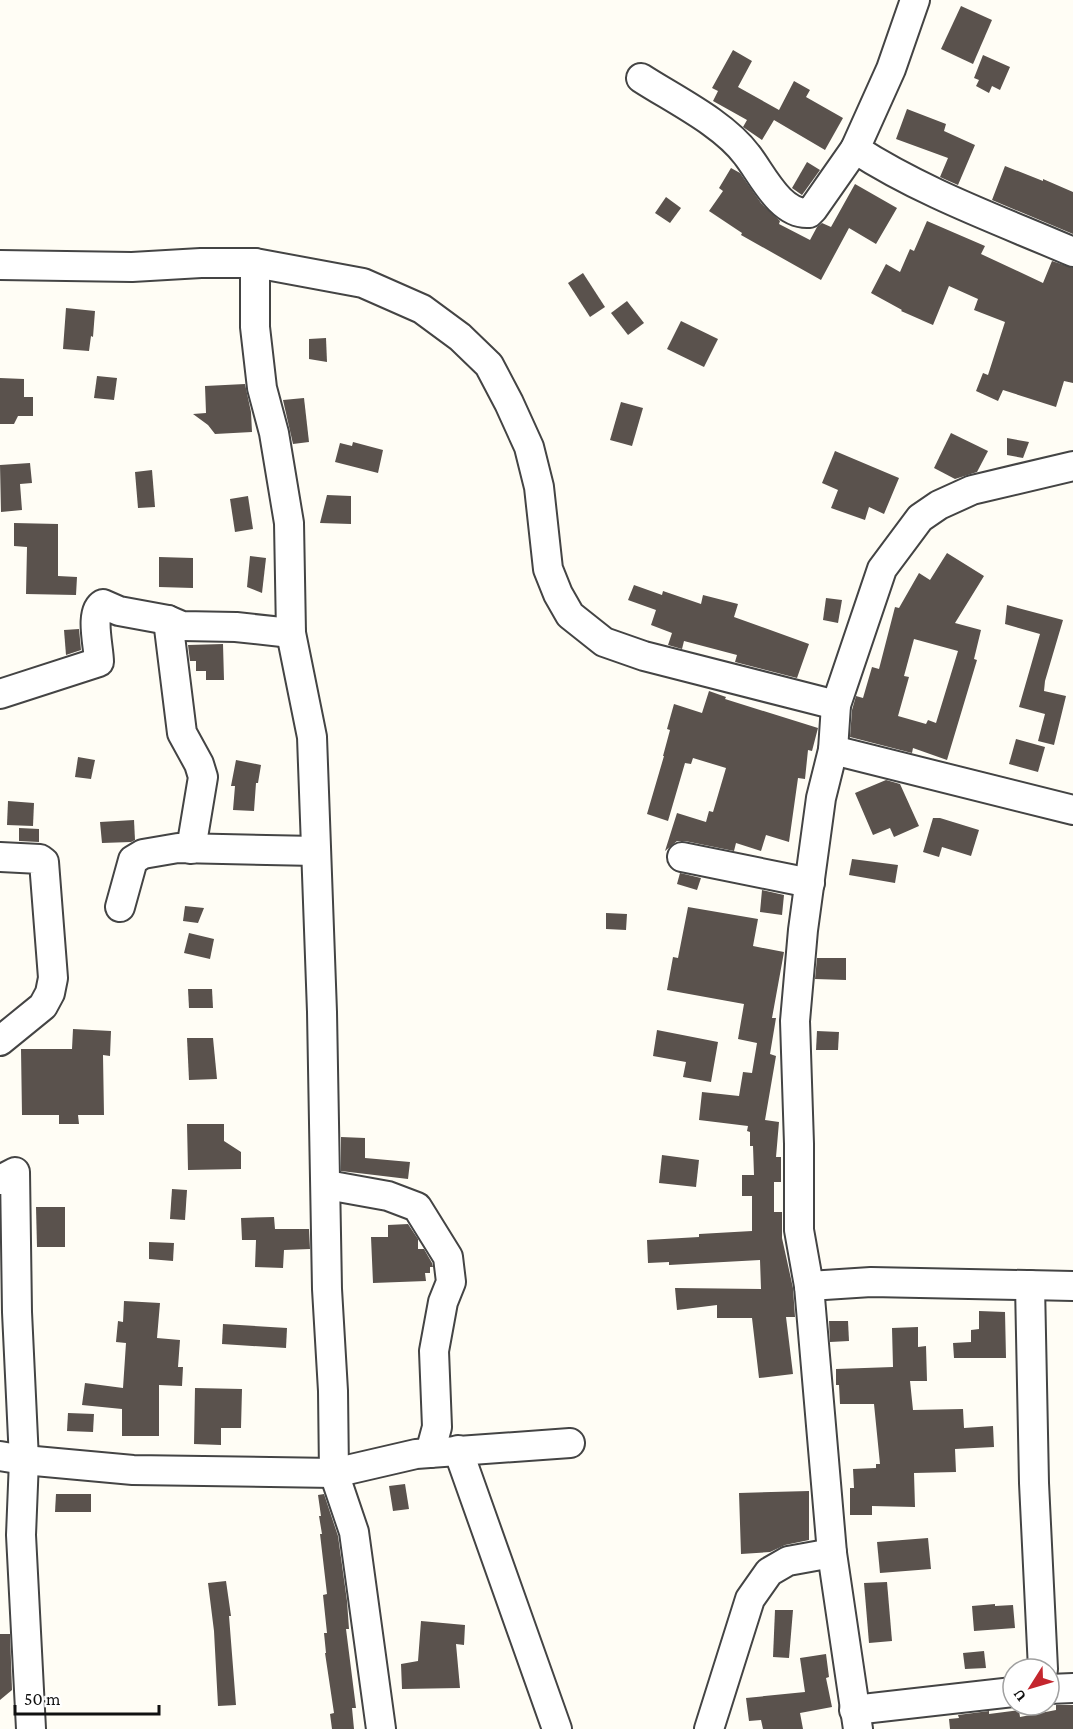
<svg xmlns="http://www.w3.org/2000/svg" width="1073" height="1729" viewBox="0 0 1073 1729" font-family="'Crimson Pro',serif">
<style>
.building{fill:#5a524d;fill-rule:evenodd}
.lines{fill:none;stroke-linecap:round;stroke-linejoin:round}
.minor-casing{stroke:#444;stroke-width:32}
.minor{stroke:#fff;stroke-width:28}
</style>
<rect width="100%" height="100%" fill="#fffdf5"/>
<g class="building">
<polygon points="961,6 992,20 973,64 941,49"/>
<polygon points="733,50 752,61 738,87 779,110 794,81 810,90 806,97 843,118 825,150 774,120 762,140 743,127 747,120 713,101 718,91 712,88"/>
<polygon points="983,55 1010,67 1000,90 992,86 989,93 976,86 979,80 974,78"/>
<polygon points="907,109 946,124 944,131 975,145 958,185 940,177 948,158 896,139"/>
<polygon points="807,162 820,170 802,195 792,188"/>
<polygon points="1005,166 1043,181 1043,179 1073,192 1073,234 992,200"/>
<polygon points="731,168 740,173 761,203 780,221 779,224 810,240 817,227 822,223 831,227 855,184 897,208 876,244 849,228 821,280 741,235 742,233 709,211 723,191 719,188"/>
<polygon points="666,197 681,208 670,223 655,213"/>
<polygon points="927,221 985,246 981,254 1043,283 1052,261 1073,268 1073,383 1064,381 1056,407 1003,390 998,401 976,391 983,373 988,375 1005,322 974,310 978,299 949,286 933,325 901,311 902,310 871,293 886,264 900,272 910,249 914,251"/>
<polygon points="583,273 605,307 590,317 568,283"/>
<polygon points="627,301 644,323 628,335 611,313"/>
<polygon points="66,308 95,311 93,337 91,336 89,351 63,349"/>
<polygon points="681,321 718,339 704,367 667,349"/>
<polygon points="326,338 327,362 309,359 309,339"/>
<polygon points="97,376 117,378 114,400 94,398"/>
<polygon points="0,378 24,379 24,397 33,397 33,416 18,416 14,424 0,424"/>
<polygon points="245,384 251,412 252,432 215,434 208,425 193,414 206,413 205,386"/>
<polygon points="304,398 309,442 293,444 283,400"/>
<polygon points="621,402 643,408 632,446 610,440"/>
<polygon points="951,433 988,451 977,472 955,479 934,468"/>
<polygon points="1007,438 1029,442 1023,458 1007,455"/>
<polygon points="353,442 383,450 378,473 335,462 340,443 352,446"/>
<polygon points="835,451 899,478 884,514 869,507 865,520 831,508 838,490 822,483"/>
<polygon points="30,463 32,483 20,484 22,510 1,512 0,465"/>
<polygon points="152,470 155,507 138,508 135,472"/>
<polygon points="327,495 351,496 351,524 320,523"/>
<polygon points="248,496 253,529 235,532 230,499"/>
<polygon points="14,523 58,524 58,576 77,577 76,595 26,594 27,547 14,546"/>
<path d="M947 553 984 576 955 623 981 630 974 659 977 660 947 760 913 748 912 753 850 737 852 710 856 696 863 698 872 667 879 669 895 607 899 608 919 573 930 580ZM914 639 958 651 936 723 928 720 926 724 898 716 909 677 904 676Z"/>
<polygon points="250,556 266,558 262,593 247,587"/>
<polygon points="159,557 193,558 193,588 159,587"/>
<polygon points="634,585 662,595 663,591 701,604 703,595 738,604 734,617 809,644 797,678 735,662 737,655 684,641 682,649 668,645 672,633 651,625 656,610 628,600"/>
<polygon points="826,598 842,600 838,623 823,620"/>
<polygon points="1007,605 1063,620 1045,681 1044,691 1066,696 1054,745 1038,741 1045,714 1019,707 1040,634 1005,624"/>
<polygon points="79,629 81,650 66,655 64,630"/>
<polygon points="223,644 224,680 206,680 206,671 196,671 196,661 190,661 188,645"/>
<polygon points="709,691 726,697 725,699 818,728 812,751 808,750 805,779 798,778 789,842 766,835 761,851 736,843 734,851 685,841 677,841 665,851 677,813 706,822 709,811 713,812 726,768 693,758 691,764 685,763 668,821 647,814 664,756 663,756 670,730 667,729 674,704 702,713"/>
<polygon points="1016,739 1045,747 1038,772 1009,764"/>
<polygon points="78,757 95,760 91,779 75,777"/>
<polygon points="236,760 261,765 258,783 256,783 254,811 233,810 235,786 231,786"/>
<polygon points="886,780 900,784 919,826 894,837 890,828 873,835 855,793"/>
<polygon points="8,801 34,803 33,826 7,825"/>
<polygon points="933,818 940,818 979,830 971,856 942,847 939,857 923,852"/>
<polygon points="134,820 135,840 131,842 102,843 100,822"/>
<polygon points="19,828 39,829 39,842 19,841"/>
<polygon points="852,859 898,865 895,883 849,875"/>
<polygon points="680,873 701,878 697,890 677,884"/>
<polygon points="762,890 784,895 782,915 760,912"/>
<polygon points="185,906 204,908 198,923 183,921"/>
<polygon points="688,907 758,919 753,946 784,952 772,1018 776,1018 770,1054 776,1056 765,1120 779,1122 776,1157 781,1157 781,1182 774,1182 774,1212 782,1212 782,1238 793,1288 795,1317 786,1317 793,1374 759,1378 752,1318 717,1318 717,1305 677,1310 675,1288 761,1289 760,1260 669,1265 669,1262 648,1263 647,1240 699,1237 699,1234 752,1231 752,1196 742,1196 742,1175 754,1175 753,1146 750,1146 750,1132 747,1131 748,1126 699,1120 702,1092 739,1096 743,1072 752,1073 757,1043 738,1039 744,1004 667,990 673,957 678,958"/>
<polygon points="606,913 627,914 626,930 606,929"/>
<polygon points="189,933 214,939 210,959 184,953"/>
<polygon points="817,958 846,958 846,980 815,979"/>
<polygon points="188,989 212,989 213,1008 189,1008"/>
<polygon points="73,1029 111,1031 110,1056 103,1055 104,1115 78,1115 79,1124 59,1124 59,1115 22,1115 21,1049 72,1049"/>
<polygon points="657,1030 718,1042 711,1082 683,1077 686,1062 653,1056"/>
<polygon points="817,1031 839,1032 838,1050 816,1050"/>
<polygon points="187,1038 213,1038 217,1079 189,1080"/>
<polygon points="187,1124 224,1124 224,1141 241,1152 241,1169 188,1170"/>
<polygon points="341,1137 365,1138 365,1158 410,1162 408,1179 341,1171"/>
<polygon points="662,1155 699,1160 696,1187 659,1183"/>
<polygon points="172,1189 187,1190 185,1220 170,1219"/>
<polygon points="36,1207 65,1207 65,1247 37,1247"/>
<polygon points="274,1217 275,1229 309,1229 310,1249 284,1250 283,1268 255,1267 256,1240 242,1240 241,1218"/>
<polygon points="408,1224 418,1239 418,1249 424,1249 432,1263 433,1267 430,1267 430,1273 425,1273 426,1281 373,1283 371,1237 388,1237 388,1225"/>
<polygon points="149,1242 174,1243 173,1261 149,1259"/>
<polygon points="124,1301 160,1303 157,1338 180,1340 178,1367 183,1367 182,1386 159,1385 159,1436 122,1436 122,1409 82,1405 85,1383 123,1388 126,1343 116,1342 118,1321 123,1322"/>
<polygon points="979,1311 1005,1312 1006,1358 954,1358 953,1343 971,1342 971,1330 979,1329"/>
<polygon points="829,1321 848,1321 849,1341 830,1342"/>
<polygon points="223,1324 287,1328 286,1348 222,1344"/>
<polygon points="918,1327 918,1347 926,1346 927,1381 910,1381 913,1410 963,1409 964,1428 993,1426 994,1447 955,1449 956,1472 914,1473 915,1507 872,1506 872,1515 850,1515 850,1488 854,1488 853,1469 876,1468 876,1464 880,1464 874,1404 840,1404 839,1385 836,1385 836,1369 893,1367 892,1328"/>
<polygon points="195,1388 242,1389 241,1428 221,1428 221,1445 194,1444"/>
<polygon points="68,1413 94,1414 93,1432 67,1431"/>
<polygon points="405,1484 409,1509 393,1511 389,1486"/>
<polygon points="809,1491 809,1540 785,1545 770,1552 741,1554 739,1493"/>
<polygon points="56,1494 91,1494 91,1512 55,1512"/>
<polygon points="324,1494 338,1536 347,1601 349,1629 346,1629 356,1708 352,1708 354,1729 332,1729 330,1714 334,1713 325,1653 326,1653 324,1633 327,1633 323,1595 327,1594 320,1534 322,1534 319,1516 321,1516 318,1495"/>
<polygon points="928,1538 931,1569 880,1573 877,1542"/>
<polygon points="226,1581 231,1616 229,1616 236,1705 218,1706 214,1631 208,1583"/>
<polygon points="887,1582 892,1641 869,1643 864,1583"/>
<polygon points="995,1604 995,1606 1013,1605 1015,1628 974,1631 972,1606"/>
<polygon points="775,1610 793,1610 789,1658 773,1657"/>
<polygon points="421,1621 465,1625 464,1645 456,1644 460,1688 402,1689 401,1664 418,1661"/>
<polygon points="0,1634 10,1634 12,1690 0,1700"/>
<polygon points="984,1651 986,1668 965,1669 963,1653"/>
<polygon points="826,1654 829,1677 826,1678 832,1707 800,1713 803,1729 763,1729 761,1720 749,1721 746,1698 805,1692 800,1658"/>
<polygon points="1056,1705 1073,1705 1073,1729 950,1729 949,1719 959,1718 958,1715 989,1711 989,1714 1019,1710 1020,1717 1056,1710"/>
</g>
<g class="lines">
<g class="minor-casing">
<g id="minor">
<path d="M915 0 891 69 855 149C923 193 999 220 1073 252"/>
<path d="M641 78C675 100 723 123 747 155 762 174 780 215 809 213L813 209 855 149"/>
<polyline points="255,263 255,327 262,388 274,433 289,523 291,633 312,737 322,1012 327,1289 333,1391 334,1473 354,1532 381,1729"/>
<polyline points="0,265 132,267 201,263 255,263 363,283 422,309 460,337 489,365 509,403 529,447 539,487 548,569 558,594 570,615 604,642 644,656 836,705"/>
<polyline points="168,620 182,733 199,764 203,777 191,849"/>
<path d="M0 694 99 662C99 647 89 612 103 604L119 611 168 620 182 626 236 627 291 633"/>
<polyline points="833,750 1073,810"/>
<polyline points="0,857 40,859 44,862 53,978 50,993 43,1006 0,1041"/>
<polyline points="682,857 810,883"/>
<polyline points="120,907 133,860 143,854 178,848 316,851"/>
<polyline points="0,1180 15,1172 17,1312 24,1460 21,1535 31,1729"/>
<polyline points="327,1185 388,1196 417,1207 448,1257 451,1282 443,1302 434,1351 437,1427 430,1453"/>
<polyline points="1030,1285 1034,1483 1043,1669"/>
<polyline points="809,1286 871,1282 1073,1286"/>
<polyline points="458,1450 557,1729"/>
<polyline points="0,1456 24,1460 133,1470 334,1473 416,1454 570,1443"/>
<polyline points="1049,1689 1073,1688"/>
<polyline points="854,1710 1013,1692"/>
<polyline points="709,1729 750,1599 769,1572 788,1561 832,1553"/>
<polyline points="858,1729 832,1553 809,1286 799,1230 799,1144 795,1021 803,930 821,798 833,750 836,705 882,569 920,518 939,505 972,490 1073,466"/>
</g>
</g>
<use href="#minor" class="minor"/>
</g>
<g transform="translate(1031 1687) rotate(233)"><circle r="28" fill="#ffffff" stroke="#a0a0a0" stroke-width="1.5"/>
<path d="M0-4.5L10 22L0 15L-10 22Z" fill="#c4262e"/>
<text y="-9" font-size="16" font-weight="bold" text-anchor="middle" fill="#111111">U</text>
</g>
<path d="M15 1705v9h144v-9" fill="none" stroke="#111111" stroke-width="3"/>
<text x="24" y="1705" font-size="18" fill="#111111" stroke="#ffffff" stroke-width="4.5" paint-order="stroke">50 m</text>
</svg>
